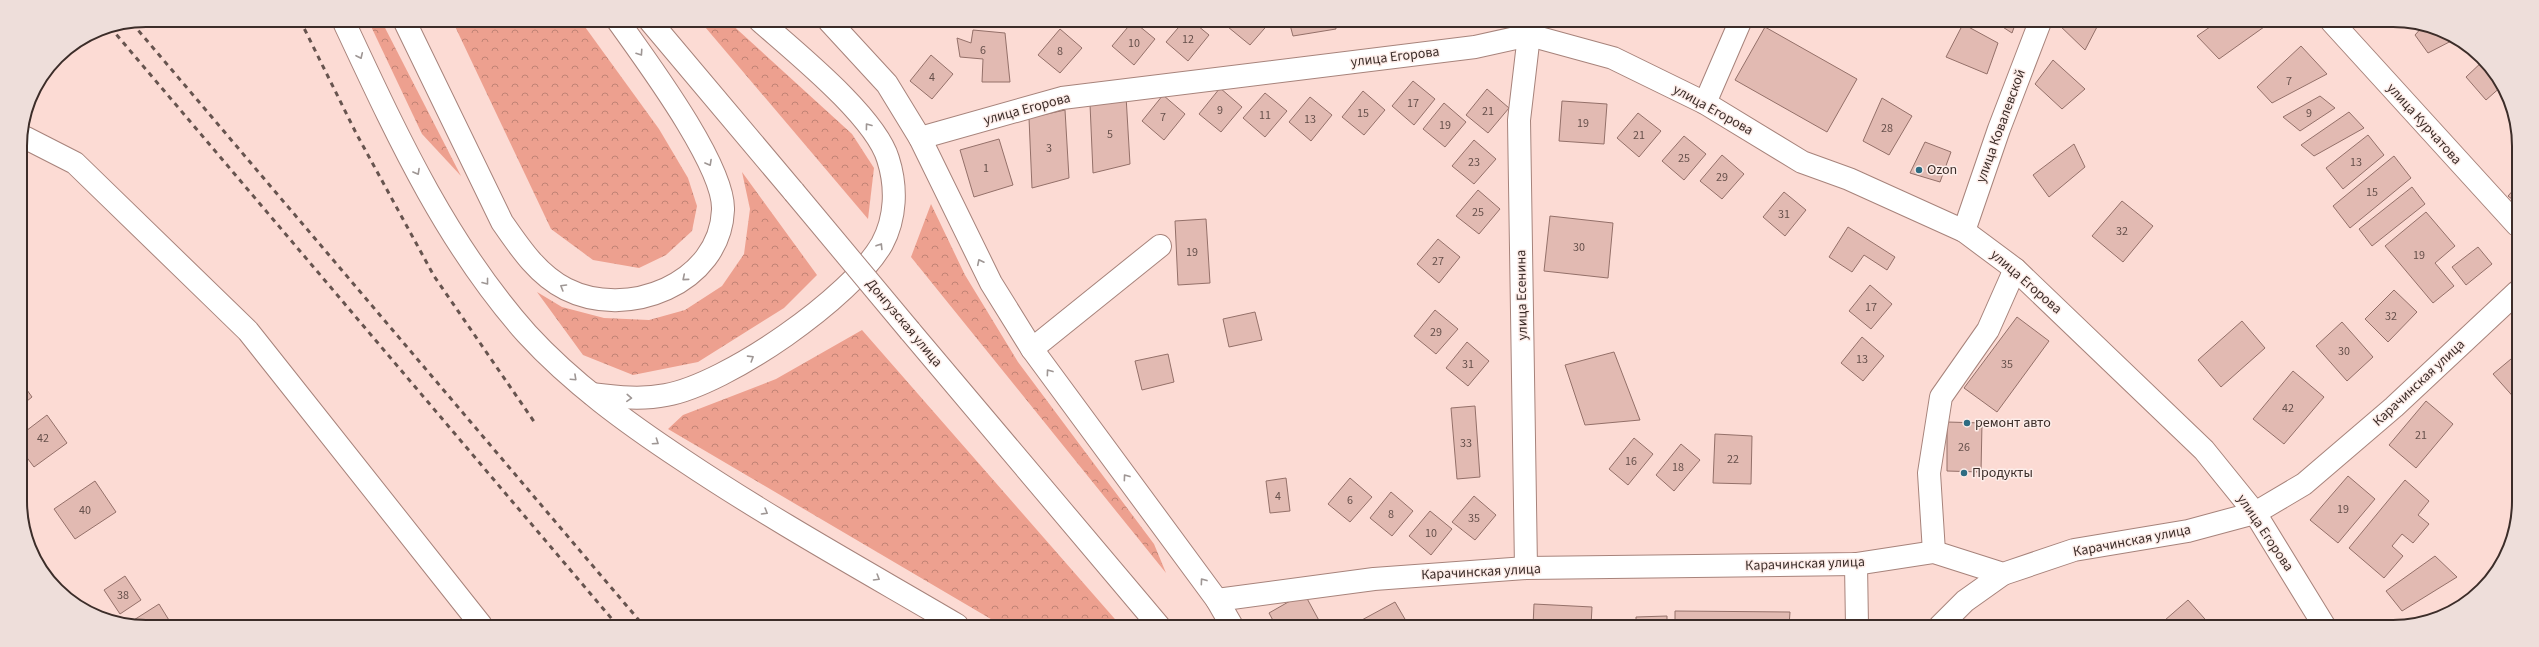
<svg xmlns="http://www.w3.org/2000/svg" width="2539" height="647" viewBox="0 0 2539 647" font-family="'Source Sans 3',sans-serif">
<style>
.forest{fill:url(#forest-crowns)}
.building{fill:#e2bab2;stroke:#947069}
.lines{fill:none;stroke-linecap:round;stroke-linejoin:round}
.minor-casing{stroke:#a7837b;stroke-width:24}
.major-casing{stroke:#a7837b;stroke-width:24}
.highway-casing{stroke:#a7837b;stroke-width:24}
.minor{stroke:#fff;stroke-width:22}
.major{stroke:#fff;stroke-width:22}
.highway{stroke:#fff;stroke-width:22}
.rail{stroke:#67544f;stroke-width:3;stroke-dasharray:5 5;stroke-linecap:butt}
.highway-bridge-casing{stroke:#a7837b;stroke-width:24;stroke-linecap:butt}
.highway-bridge{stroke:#fff;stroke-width:22}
.oneway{stroke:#9e9694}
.poi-dot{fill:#2e6c82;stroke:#fdede9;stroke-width:1.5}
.labels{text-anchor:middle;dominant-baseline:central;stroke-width:3;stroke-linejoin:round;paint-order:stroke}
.number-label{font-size:12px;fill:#66504b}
.street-label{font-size:14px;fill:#3c2d29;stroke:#fdede9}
.poi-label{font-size:14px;fill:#3c2d29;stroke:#fdede9;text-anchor:start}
.rim{fill:none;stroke:#3c2d29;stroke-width:2}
</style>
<defs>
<pattern id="forest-crowns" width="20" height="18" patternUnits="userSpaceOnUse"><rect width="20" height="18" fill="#eda08f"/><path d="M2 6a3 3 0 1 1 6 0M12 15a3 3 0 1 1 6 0" fill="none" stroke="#c18375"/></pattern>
</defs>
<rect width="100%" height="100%" fill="#fcdbd4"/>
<g class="forest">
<polygon points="368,20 381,20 461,176 422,134"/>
<polygon points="452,20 580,20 659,129 688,178 697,206 692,231 666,255 639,268 593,260 551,229"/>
<polygon points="700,21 728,21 852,134 874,168 868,219"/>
<polygon points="742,172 817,275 784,308 698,362 633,375 583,355 537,292 562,307 604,318 649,320 685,310 722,286 744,254 750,209"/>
<polygon points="931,204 965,275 1018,362 1154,544 1166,573 911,257"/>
<polygon points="862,330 1121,626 1001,625 668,429 683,415 776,379"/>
</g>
<g class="building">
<polygon points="1133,21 1155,39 1134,65 1112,46"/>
<polygon points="1184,21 1192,21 1209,35 1188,61 1166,42"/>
<polygon points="1233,21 1271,21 1250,45 1228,27"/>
<polygon points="1289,21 1335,21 1336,29 1293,36"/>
<polygon points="1366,21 1378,21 1373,27"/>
<polygon points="1995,22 2016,22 2012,33"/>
<polygon points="2056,22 2095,22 2098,25 2085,50"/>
<polygon points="2217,22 2271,22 2219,59 2197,36"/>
<polygon points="1963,24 1998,43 1987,74 1946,57"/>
<polygon points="2424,25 2456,37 2457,38 2428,53 2415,35"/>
<polygon points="1765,27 1857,79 1827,132 1735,80"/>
<polygon points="1060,29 1082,48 1060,73 1038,55"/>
<polygon points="973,30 1005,33 1010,82 982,82 983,59 960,57 957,38 971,43"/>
<polygon points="2301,46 2327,74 2272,103 2257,87"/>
<polygon points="931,55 953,74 932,99 910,81"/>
<polygon points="2053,60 2085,89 2062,109 2035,84"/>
<polygon points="2484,60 2503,85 2486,100 2466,77"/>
<polygon points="1413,81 1435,99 1414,125 1392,106"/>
<polygon points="1220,88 1242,107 1221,132 1199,114"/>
<polygon points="1487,89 1509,108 1488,133 1466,115"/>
<polygon points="1363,91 1385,110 1364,135 1342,117"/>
<polygon points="1265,93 1287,111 1265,137 1243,118"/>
<polygon points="1163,95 1185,114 1164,140 1142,121"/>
<polygon points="1126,96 1130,164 1093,173 1090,104"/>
<polygon points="2320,96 2335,108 2300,131 2283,117"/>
<polygon points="1310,97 1332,115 1311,141 1289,122"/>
<polygon points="1882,98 1912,116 1889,155 1863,141"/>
<polygon points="1562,101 1607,104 1604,144 1559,141"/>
<polygon points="1444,103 1466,122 1445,147 1423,129"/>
<polygon points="1065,110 1069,178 1032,188 1029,118"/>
<polygon points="2349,112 2364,128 2314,156 2301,145"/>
<polygon points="1638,113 1661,131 1639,157 1617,138"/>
<polygon points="2368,135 2384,155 2343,189 2326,168"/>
<polygon points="1684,136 1706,154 1684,180 1662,161"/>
<polygon points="999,139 1013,185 974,197 960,150"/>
<polygon points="1474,140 1496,159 1474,184 1452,166"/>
<polygon points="1925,142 1951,152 1940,182 1910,173"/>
<polygon points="2074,144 2085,167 2049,197 2033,175"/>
<polygon points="1722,155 1744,174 1722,199 1700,181"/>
<polygon points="2394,156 2411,178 2350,228 2333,206"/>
<polygon points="2517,186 2517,203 2508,196"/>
<polygon points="2412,187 2425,204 2372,246 2359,229"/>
<polygon points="1478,190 1500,209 1479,234 1456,216"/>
<polygon points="1784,192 1806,210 1785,236 1763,217"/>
<polygon points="2122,201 2153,226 2123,262 2092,236"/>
<polygon points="2426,212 2455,246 2435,263 2454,286 2433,303 2385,246"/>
<polygon points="1550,216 1613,223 1608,278 1544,271"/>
<polygon points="1206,219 1210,283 1178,285 1175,221"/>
<polygon points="1848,227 1895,257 1887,270 1864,255 1852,272 1829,257"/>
<polygon points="1438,239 1460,257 1439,283 1417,264"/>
<polygon points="2478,247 2492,264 2466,285 2452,267"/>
<polygon points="1870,285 1892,304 1871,329 1849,311"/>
<polygon points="2394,290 2417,312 2388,342 2365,319"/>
<polygon points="1435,310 1458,329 1436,354 1414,336"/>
<polygon points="1255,312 1262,340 1229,347 1223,319"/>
<polygon points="2017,317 2049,341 1997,412 1964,388"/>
<polygon points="2242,321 2265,348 2221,387 2198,360"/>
<polygon points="2342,322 2373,357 2347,381 2316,346"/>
<polygon points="1862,337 1884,356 1863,381 1841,363"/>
<polygon points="1467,342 1489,361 1468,386 1446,368"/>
<polygon points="1614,352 1640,420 1585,425 1565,365"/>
<polygon points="1168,354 1174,382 1142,390 1135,361"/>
<polygon points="2517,354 2517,401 2493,374"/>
<polygon points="2293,371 2324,397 2284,444 2253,419"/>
<polygon points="22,383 32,397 22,405"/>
<polygon points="2426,401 2453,424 2416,468 2389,445"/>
<polygon points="1475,406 1480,477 1457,479 1451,408"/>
<polygon points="47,415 67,443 34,467 22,451 22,434"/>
<polygon points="1947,422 1982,423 1981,472 1947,471"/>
<polygon points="1715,434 1752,436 1751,484 1713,483"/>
<polygon points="1634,438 1653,454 1628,485 1609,469"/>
<polygon points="1681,444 1700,460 1674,491 1656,475"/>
<polygon points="2348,476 2375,499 2338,543 2310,520"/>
<polygon points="1286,478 1290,511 1270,513 1266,481"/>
<polygon points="1350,478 1372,497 1350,522 1328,504"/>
<polygon points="2405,480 2429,501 2418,515 2429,524 2413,543 2402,534 2392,546 2403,556 2384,578 2349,548"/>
<polygon points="95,481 116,512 75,539 54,509"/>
<polygon points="1391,492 1413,511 1392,536 1370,518"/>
<polygon points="1474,496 1496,515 1475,540 1452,522"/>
<polygon points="1430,511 1452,529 1431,555 1409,536"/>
<polygon points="2435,556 2457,577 2402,611 2386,591"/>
<polygon points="125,576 141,600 120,614 104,590"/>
<polygon points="1304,593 1322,626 1276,626 1269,613"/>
<polygon points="2188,600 2212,627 2157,627"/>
<polygon points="1395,602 1409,626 1363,626 1360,621"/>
<polygon points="159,604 172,625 126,625"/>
<polygon points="1534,604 1592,607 1591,626 1533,626"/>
<polygon points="1675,611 1790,612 1789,626 1675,626"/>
<polygon points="1667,616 1667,626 1636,626 1636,617"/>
<polygon points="1513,620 1514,626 1464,626 1463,622"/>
</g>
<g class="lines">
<g class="minor-casing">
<g id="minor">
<polyline points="2332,22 2517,225"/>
<polyline points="1705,103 1740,22"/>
<polyline points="920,138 1062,98 1475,47 1529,35 1613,58 1705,103 1802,162 1849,179 1964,231 2015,269 2204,450 2255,513 2325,627"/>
<polyline points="20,144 26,138 75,163 248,331 481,625"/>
<polyline points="1964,231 1999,129 2040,22"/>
<polyline points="1032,349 1160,246"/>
<polyline points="1934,552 1929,473 1941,397 1988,330 2015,269"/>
<polyline points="1856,564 1857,626"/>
<polyline points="1526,568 1519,120 1529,35 1528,23"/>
<polyline points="1217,600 1374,579 1526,568 1856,564 1934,552 2003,574 2074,550 2188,531 2255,513 2304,484 2394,407 2517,292"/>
<polyline points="1940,626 1965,601 2003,574"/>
</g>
</g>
<g class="major-casing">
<g id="major">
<path d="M343 20C395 131 445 242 527 334 572 383 627 423 683 460 771 519 865 571 957 625"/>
<path d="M404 20 502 222C520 248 538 275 566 289 627 320 720 284 723 210 725 166 645 59 618 21"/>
<polyline points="829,21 887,84 920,138 991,283 1032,349 1217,600 1232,626"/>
<path d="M592 394C617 397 641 400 666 395 727 384 851 298 882 244 896 218 897 187 888 159 875 116 795 52 760 21"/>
</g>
</g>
<g class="highway-casing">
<g id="highway">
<polyline points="650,21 794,192"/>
<polyline points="910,331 1159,626"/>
</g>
</g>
<use href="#minor" class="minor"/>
<use href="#major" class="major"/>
<use href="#highway" class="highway"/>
<g class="rail">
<polyline points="300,20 356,133 434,276 535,423"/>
<polyline points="132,23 643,625"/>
<polyline points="110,27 617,625"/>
</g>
<g class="highway-bridge-casing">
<polyline id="highway-bridge" points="794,192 910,331"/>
</g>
<use href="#highway-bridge" class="highway-bridge"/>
</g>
<defs><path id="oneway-chevron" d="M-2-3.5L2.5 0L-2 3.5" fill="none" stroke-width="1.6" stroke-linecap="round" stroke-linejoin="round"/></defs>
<g class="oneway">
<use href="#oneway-chevron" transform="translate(640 53) rotate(56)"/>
<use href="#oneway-chevron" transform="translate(360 56) rotate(65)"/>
<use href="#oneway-chevron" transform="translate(868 126) rotate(-127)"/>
<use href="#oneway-chevron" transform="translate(709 163) rotate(61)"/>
<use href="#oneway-chevron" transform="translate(417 172) rotate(61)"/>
<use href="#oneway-chevron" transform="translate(880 246) rotate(-58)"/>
<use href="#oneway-chevron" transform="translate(980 262) rotate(-116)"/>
<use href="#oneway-chevron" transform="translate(685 278) rotate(140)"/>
<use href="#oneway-chevron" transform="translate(486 282) rotate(52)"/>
<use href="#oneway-chevron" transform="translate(563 287) rotate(-149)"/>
<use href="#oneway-chevron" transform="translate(751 358) rotate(-32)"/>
<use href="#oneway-chevron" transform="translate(1049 372) rotate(-126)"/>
<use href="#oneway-chevron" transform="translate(574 378) rotate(43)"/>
<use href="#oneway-chevron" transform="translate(629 398) rotate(3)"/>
<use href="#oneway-chevron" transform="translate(656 442) rotate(34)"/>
<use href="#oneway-chevron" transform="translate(1126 477) rotate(-126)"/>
<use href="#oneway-chevron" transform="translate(765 512) rotate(31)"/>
<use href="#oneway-chevron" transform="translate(877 578) rotate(31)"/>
<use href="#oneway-chevron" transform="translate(1203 581) rotate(-126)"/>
</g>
<g class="poi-dot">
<circle cx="1919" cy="170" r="4"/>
<circle cx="1967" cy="423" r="4"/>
<circle cx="1964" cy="473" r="4"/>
</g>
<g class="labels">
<g class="number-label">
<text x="1188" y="39">12</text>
<text x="1134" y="43">10</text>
<text x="983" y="50">6</text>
<text x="1060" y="51">8</text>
<text x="932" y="77">4</text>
<text x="2289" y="81">7</text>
<text x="1413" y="103">17</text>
<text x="1220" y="110">9</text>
<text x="1488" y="111">21</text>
<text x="1363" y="113">15</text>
<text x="2309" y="113">9</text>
<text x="1265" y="115">11</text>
<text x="1163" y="117">7</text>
<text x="1310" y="119">13</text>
<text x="1583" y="123">19</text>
<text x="1445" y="125">19</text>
<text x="1887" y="128">28</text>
<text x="1110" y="134">5</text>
<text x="1639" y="135">21</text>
<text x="1049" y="148">3</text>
<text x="1684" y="158">25</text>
<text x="1474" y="162">23</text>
<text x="2356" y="162">13</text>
<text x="986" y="168">1</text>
<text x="1722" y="177">29</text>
<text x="2372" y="192">15</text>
<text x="1478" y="212">25</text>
<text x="1784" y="214">31</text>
<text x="2122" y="231">32</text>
<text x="1579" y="247">30</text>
<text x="1192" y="252">19</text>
<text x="2419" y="255">19</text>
<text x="1438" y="261">27</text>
<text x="1871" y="307">17</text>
<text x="2391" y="316">32</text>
<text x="1436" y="332">29</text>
<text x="2344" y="351">30</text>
<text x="1862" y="359">13</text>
<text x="1468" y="364">31</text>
<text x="2007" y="364">35</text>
<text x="2288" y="408">42</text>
<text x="2421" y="435">21</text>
<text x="43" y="438">42</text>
<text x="1466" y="443">33</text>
<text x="1964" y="447">26</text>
<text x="1733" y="459">22</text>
<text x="1631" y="461">16</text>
<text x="1678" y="467">18</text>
<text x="1278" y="496">4</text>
<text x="1350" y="500">6</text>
<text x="2343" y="509">19</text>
<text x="85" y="510">40</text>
<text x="1391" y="514">8</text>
<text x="1474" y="518">35</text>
<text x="1431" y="533">10</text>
<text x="123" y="595">38</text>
</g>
<g class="street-label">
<text transform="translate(1395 57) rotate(-7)">улица Егорова</text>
<text transform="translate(1027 109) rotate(-15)">улица Егорова</text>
<text transform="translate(1713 110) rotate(29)">улица Егорова</text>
<text transform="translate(2424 124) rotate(48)">улица Курчатова</text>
<text transform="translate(2001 126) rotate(-70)">улица Ковалевской</text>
<text transform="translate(2026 282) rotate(41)">улица Егорова</text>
<text transform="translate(1522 295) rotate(-91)">улица Есенина</text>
<text transform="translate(904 323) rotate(50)">Донгузская улица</text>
<text transform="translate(2419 383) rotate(-43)">Карачинская улица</text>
<text transform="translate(2265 533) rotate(56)">улица Егорова</text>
<text transform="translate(2132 541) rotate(-11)">Карачинская улица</text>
<text transform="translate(1805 564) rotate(-2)">Карачинская улица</text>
<text transform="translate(1481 572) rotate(-3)">Карачинская улица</text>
</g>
<g class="poi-label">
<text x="1927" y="170">Ozon</text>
<text x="1975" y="423">ремонт авто</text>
<text x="1972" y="473">Продукты</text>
</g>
</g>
<path d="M0 0H2539V647H0ZM146 27H2393A119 119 0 0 1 2512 146V501A119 119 0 0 1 2393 620H146A119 119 0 0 1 27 501V146A119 119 0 0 1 146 27Z" fill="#eededa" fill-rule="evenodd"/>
<path class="rim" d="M146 27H2393A119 119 0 0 1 2512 146V501A119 119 0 0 1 2393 620H146A119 119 0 0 1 27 501V146A119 119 0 0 1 146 27Z"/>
</svg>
